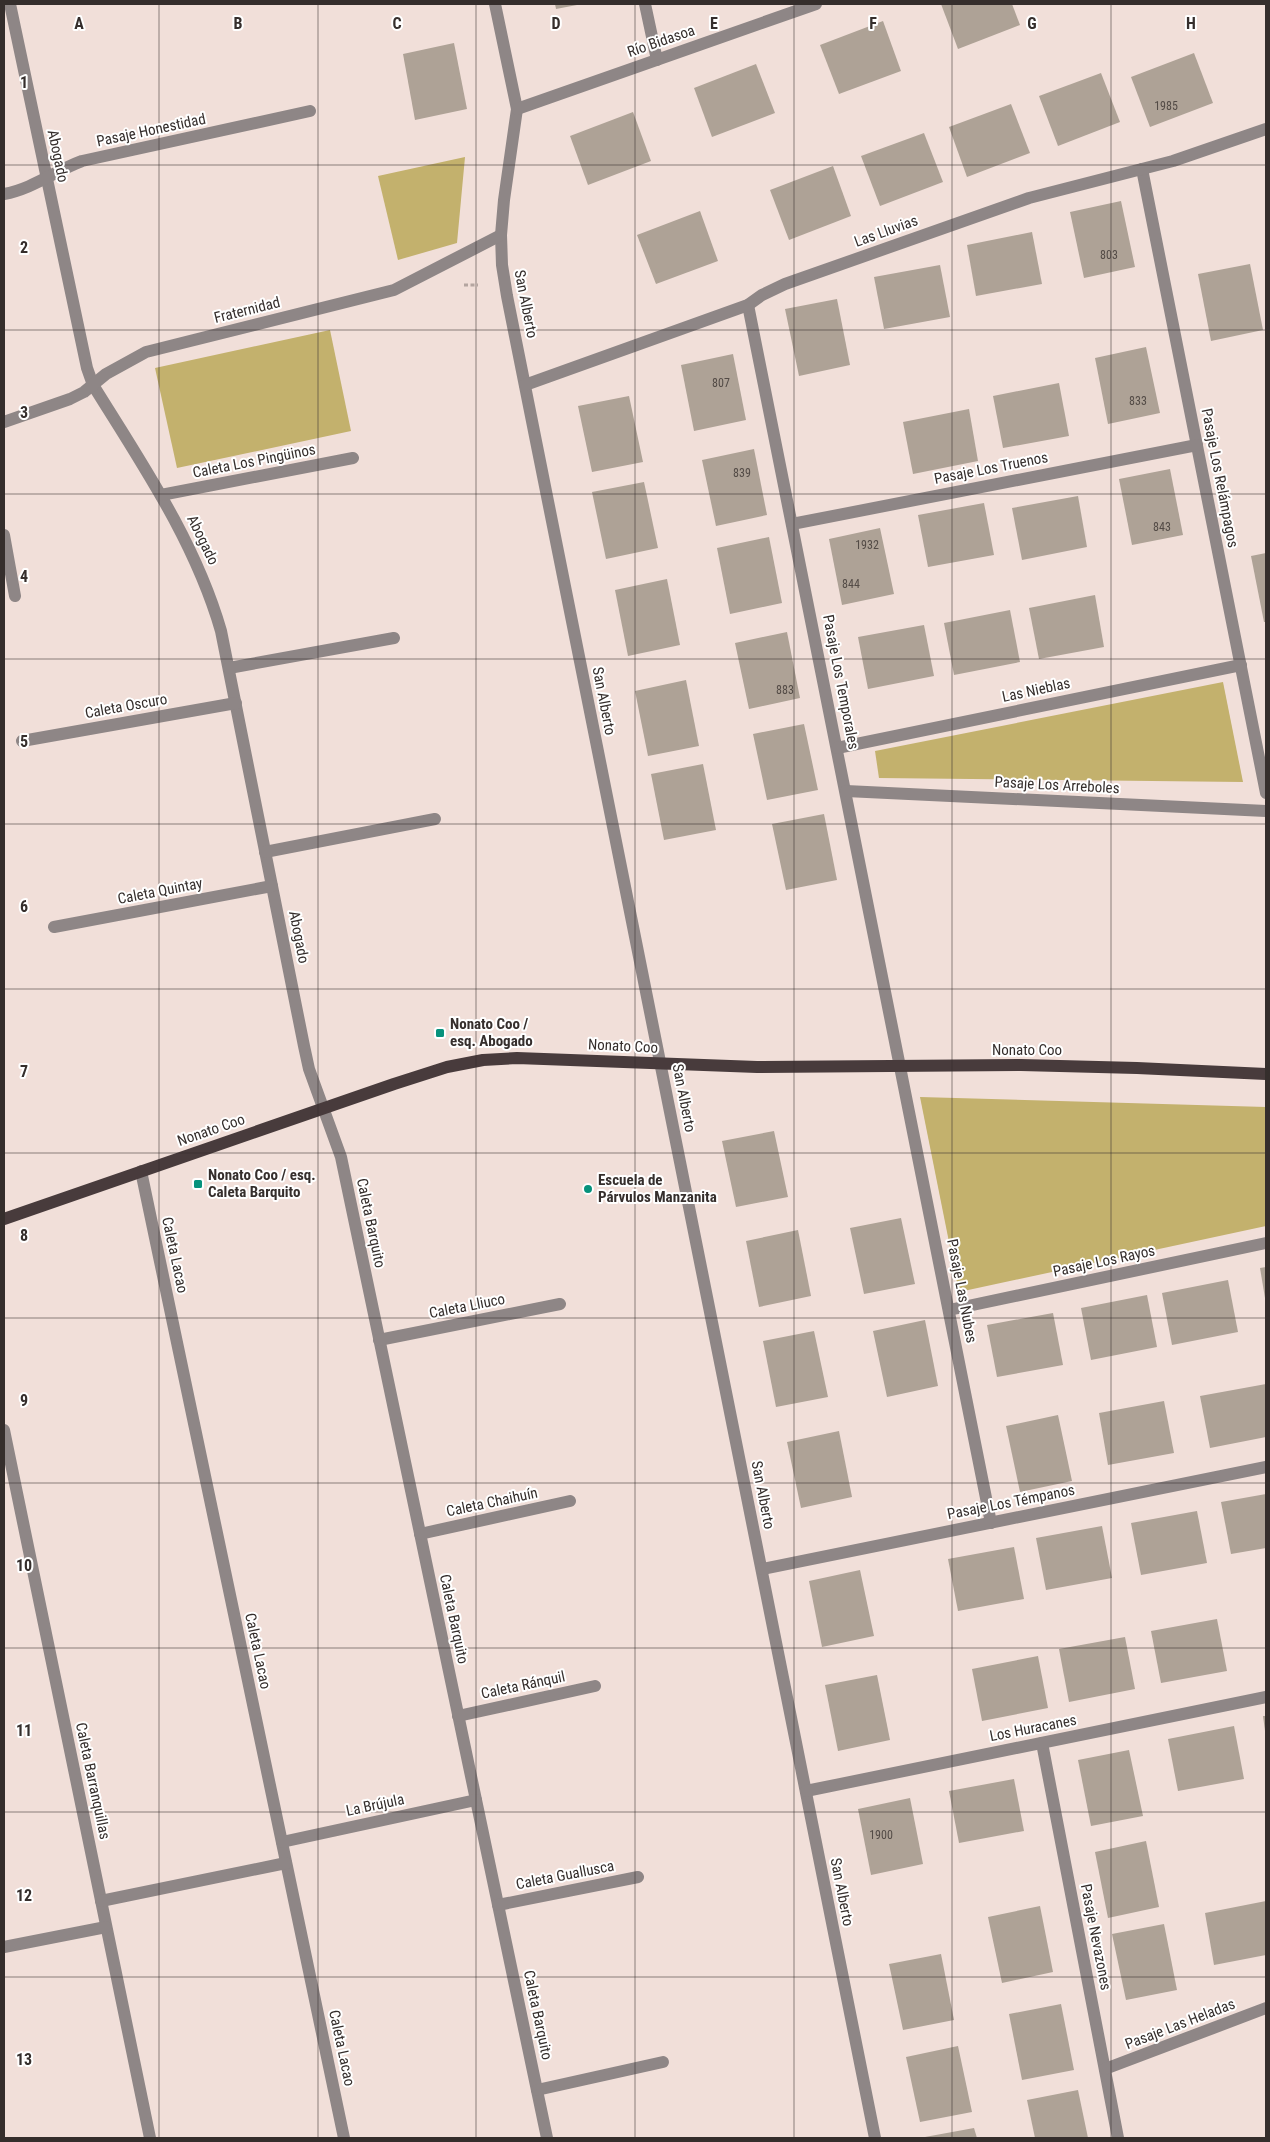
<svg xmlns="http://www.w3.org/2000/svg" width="1270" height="2142" viewBox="0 0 1270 2142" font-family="'Roboto Condensed',sans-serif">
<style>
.green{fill:#c3b16d}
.building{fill:#aea296}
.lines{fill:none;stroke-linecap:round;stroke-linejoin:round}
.path{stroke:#b4a5a0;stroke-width:3;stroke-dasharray:4 2.5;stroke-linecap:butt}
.minor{stroke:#8e8686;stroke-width:12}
.major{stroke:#483b3c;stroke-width:12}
.grid{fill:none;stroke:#352e2c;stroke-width:1;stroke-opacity:0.55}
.poi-dot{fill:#07927c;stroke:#fff;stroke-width:2}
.labels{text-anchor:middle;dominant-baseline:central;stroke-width:4;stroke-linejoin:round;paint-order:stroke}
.number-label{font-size:12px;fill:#534b46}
.street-label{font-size:15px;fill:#352e2c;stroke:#fff}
.poi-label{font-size:15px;font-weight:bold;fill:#352e2c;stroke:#fff;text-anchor:start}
.grid-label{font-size:16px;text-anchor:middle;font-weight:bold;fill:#352e2c;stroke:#fff;stroke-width:4;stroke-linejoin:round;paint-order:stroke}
</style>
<rect width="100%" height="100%" fill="#f1dfd9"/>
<g class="green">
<polygon points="465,157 457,243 398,260 378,176"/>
<polygon points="330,330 351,431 177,468 155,368"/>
<polygon points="1223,682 1243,782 879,778 875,751"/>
<polygon points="920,1097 1266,1107 1266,1226 959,1292"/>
</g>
<g class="building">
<polygon points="555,4 577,4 577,5 556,9"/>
<polygon points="941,4 1012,4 1020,25 958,49"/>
<polygon points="883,21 901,71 839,94 820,45"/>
<polygon points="454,43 467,109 415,120 403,54"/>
<polygon points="1194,53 1213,103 1150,127 1131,77"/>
<polygon points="756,64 775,113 712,137 694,88"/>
<polygon points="1101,73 1120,122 1058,146 1039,96"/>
<polygon points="1011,104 1030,153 967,177 949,127"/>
<polygon points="633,112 651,161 588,185 570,136"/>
<polygon points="924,133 943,182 880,206 861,156"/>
<polygon points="833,166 851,216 789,240 770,190"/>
<polygon points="1121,201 1135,267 1084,278 1070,212"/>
<polygon points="700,211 718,261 656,284 637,235"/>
<polygon points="1032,232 1042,284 976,296 967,245"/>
<polygon points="1250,264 1263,330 1211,341 1198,274"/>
<polygon points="940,265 950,317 884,329 874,277"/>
<polygon points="837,299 850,365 799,376 785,309"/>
<polygon points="1146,347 1160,413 1108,424 1095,358"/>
<polygon points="733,354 746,420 694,431 681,365"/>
<polygon points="1059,383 1069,436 1003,448 993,396"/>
<polygon points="629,396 643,462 592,472 578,406"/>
<polygon points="969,409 978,461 913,474 903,422"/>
<polygon points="754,449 767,515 716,526 702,460"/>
<polygon points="1170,469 1183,535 1132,545 1119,479"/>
<polygon points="644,482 658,548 606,559 592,492"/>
<polygon points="1078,496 1087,547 1022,560 1012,508"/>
<polygon points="984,503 994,555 928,567 918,515"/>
<polygon points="880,528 894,594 842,605 829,539"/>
<polygon points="769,537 782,603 730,614 717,548"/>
<polygon points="1266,553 1266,622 1264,622 1251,556"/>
<polygon points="667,579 680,645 628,656 615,590"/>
<polygon points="1095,595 1104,647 1039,659 1029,608"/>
<polygon points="1010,610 1020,662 954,675 944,623"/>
<polygon points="924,625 934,676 868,689 858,637"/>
<polygon points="787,632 800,698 749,709 735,643"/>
<polygon points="686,680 699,746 648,756 635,691"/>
<polygon points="804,724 818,790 767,800 753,734"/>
<polygon points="703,764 716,830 664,840 651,774"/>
<polygon points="824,814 837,880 786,890 772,824"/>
<polygon points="774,1131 788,1197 736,1207 722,1141"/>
<polygon points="901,1218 915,1284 864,1294 850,1228"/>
<polygon points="798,1230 811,1296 759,1307 746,1241"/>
<polygon points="1266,1267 1266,1298 1265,1298 1260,1268"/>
<polygon points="1228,1280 1238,1332 1172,1345 1162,1293"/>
<polygon points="1147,1295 1157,1347 1091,1360 1081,1308"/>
<polygon points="1053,1313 1063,1365 997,1377 987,1325"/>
<polygon points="925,1320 938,1386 887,1397 873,1331"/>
<polygon points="814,1331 828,1397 776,1407 763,1341"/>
<polygon points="1266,1384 1266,1437 1210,1448 1200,1396"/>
<polygon points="1164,1401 1174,1453 1108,1465 1099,1413"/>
<polygon points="1058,1415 1072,1481 1020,1492 1006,1426"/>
<polygon points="839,1431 852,1497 801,1508 787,1442"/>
<polygon points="1266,1494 1266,1548 1231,1554 1221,1502"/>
<polygon points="1197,1511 1207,1563 1141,1575 1131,1523"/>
<polygon points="1102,1526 1112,1578 1046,1590 1036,1538"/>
<polygon points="1014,1547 1024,1599 958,1611 948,1559"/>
<polygon points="860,1570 874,1636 822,1647 809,1581"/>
<polygon points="1217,1619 1227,1671 1161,1683 1151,1631"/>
<polygon points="1125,1637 1135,1689 1069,1702 1059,1649"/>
<polygon points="1038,1656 1048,1708 982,1721 972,1669"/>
<polygon points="877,1675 890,1740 838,1751 825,1685"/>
<polygon points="1263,1716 1266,1716 1266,1731 1265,1731"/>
<polygon points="1234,1726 1244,1779 1178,1791 1168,1739"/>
<polygon points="1129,1750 1143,1816 1091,1826 1078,1760"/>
<polygon points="1014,1779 1024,1831 959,1843 949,1791"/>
<polygon points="910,1798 923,1864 871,1875 858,1809"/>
<polygon points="1146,1841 1159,1907 1108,1918 1095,1852"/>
<polygon points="1266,1901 1266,1955 1214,1965 1205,1913"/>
<polygon points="1040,1906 1053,1972 1002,1983 988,1917"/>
<polygon points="1164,1924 1177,1990 1126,2000 1112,1934"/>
<polygon points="941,1954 954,2020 903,2030 889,1964"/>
<polygon points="1061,2004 1074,2070 1022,2080 1009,2014"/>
<polygon points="958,2046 972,2112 920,2122 906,2057"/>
<polygon points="1078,2090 1088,2138 1035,2138 1027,2100"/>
<polygon points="974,2128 977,2138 925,2138 925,2137"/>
</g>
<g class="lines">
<polyline class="path" points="464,285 478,285"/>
<g class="minor">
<path d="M10 4 87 368 93 385C142 464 195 541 221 631L304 1046 309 1069 341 1157 547 2138"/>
<polyline points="495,4 517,109 504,200 501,235 502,265 507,296 875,2138"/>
<polyline points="645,4 657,60"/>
<polyline points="517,109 816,4"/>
<polyline points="1142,169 1266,793"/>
<path d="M4 194C32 189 55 171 82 161L310 111"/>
<polyline points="748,305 991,1523"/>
<polyline points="525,385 748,305 762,295 785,284 1029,198 1173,161 1266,129"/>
<polyline points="4,422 70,399 84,392 106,374 146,352 394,290 501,235"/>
<polyline points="161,495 353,458"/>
<polyline points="792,524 1197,445"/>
<polyline points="4,535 15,596"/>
<polyline points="229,668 394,638"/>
<polyline points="22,741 236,703"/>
<polyline points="837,748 1241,665"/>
<polyline points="846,791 1266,811"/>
<polyline points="265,852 435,819"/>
<polyline points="54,927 272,886"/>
<polyline points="141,1171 344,2138"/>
<polyline points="949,1310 1266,1243"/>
<polyline points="379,1340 560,1304"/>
<polyline points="4,1430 150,2138"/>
<polyline points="420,1534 570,1501"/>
<polyline points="762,1569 1266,1467"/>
<polyline points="458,1716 595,1686"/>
<polyline points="1042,1743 1118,2138"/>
<polyline points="806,1791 1266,1697"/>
<polyline points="282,1842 476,1800"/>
<polyline points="101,1901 286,1863"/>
<polyline points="498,1905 638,1877"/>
<polyline points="4,1947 106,1927"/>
<polyline points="1105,2069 1266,2008"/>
<polyline points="537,2090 663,2062"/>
</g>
<polyline class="major" points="4,1219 394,1084 447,1067 483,1060 517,1058 757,1067 1021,1065 1137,1068 1266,1074"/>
</g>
<path class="grid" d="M159 4V2138M318 4V2138M476 4V2138M635 4V2138M794 4V2138M952 4V2138M1111 4V2138M4 165H1266M4 330H1266M4 494H1266M4 659H1266M4 824H1266M4 989H1266M4 1153H1266M4 1318H1266M4 1483H1266M4 1648H1266M4 1812H1266M4 1977H1266"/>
<g class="poi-dot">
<rect x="435" y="1028" width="10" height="10" rx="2.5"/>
<rect x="193" y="1179" width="10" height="10" rx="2.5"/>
<circle cx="588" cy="1189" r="5"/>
</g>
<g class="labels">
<g class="number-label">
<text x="1166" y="106">1985</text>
<text x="1109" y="255">803</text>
<text x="721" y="383">807</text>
<text x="1138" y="401">833</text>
<text x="742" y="473">839</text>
<text x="1162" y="527">843</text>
<text x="867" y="545">1932</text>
<text x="851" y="584">844</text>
<text x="785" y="690">883</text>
<text x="881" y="1835">1900</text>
</g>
<g class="street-label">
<text transform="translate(661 41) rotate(-19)">Río Bidasoa</text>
<text transform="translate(151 130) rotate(-12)">Pasaje Honestidad</text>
<text transform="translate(58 156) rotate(78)">Abogado</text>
<text transform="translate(886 231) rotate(-20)">Las Lluvias</text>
<text transform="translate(526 304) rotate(79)">San Alberto</text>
<text transform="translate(247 310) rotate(-14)">Fraternidad</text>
<text transform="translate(254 461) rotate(-11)">Caleta Los Pingüinos</text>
<text transform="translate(991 468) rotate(-11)">Pasaje Los Truenos</text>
<text transform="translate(1220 478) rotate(79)">Pasaje Los Relámpagos</text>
<text transform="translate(203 540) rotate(64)">Abogado</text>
<text transform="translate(841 682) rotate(79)">Pasaje Los Temporales</text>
<text transform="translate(1036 690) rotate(-12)">Las Nieblas</text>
<text transform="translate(604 701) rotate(79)">San Alberto</text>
<text transform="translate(126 706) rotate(-10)">Caleta Oscuro</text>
<text transform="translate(1057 785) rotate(3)">Pasaje Los Arreboles</text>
<text transform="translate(160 891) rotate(-11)">Caleta Quintay</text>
<text transform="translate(299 937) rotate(79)">Abogado</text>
<text transform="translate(623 1046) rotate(3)">Nonato Coo</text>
<text x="1027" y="1050">Nonato Coo</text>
<text transform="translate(684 1098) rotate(79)">San Alberto</text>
<text transform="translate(211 1130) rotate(-19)">Nonato Coo</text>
<text transform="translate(371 1223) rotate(78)">Caleta Barquito</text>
<text transform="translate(175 1255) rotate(78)">Caleta Lacao</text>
<text transform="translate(1104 1261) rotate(-12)">Pasaje Los Rayos</text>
<text transform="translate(962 1291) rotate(79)">Pasaje Las Nubes</text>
<text transform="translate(467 1306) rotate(-11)">Caleta Lliuco</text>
<text transform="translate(763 1495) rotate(79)">San Alberto</text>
<text transform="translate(492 1502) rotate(-12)">Caleta Chaihuín</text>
<text transform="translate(1011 1502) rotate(-11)">Pasaje Los Témpanos</text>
<text transform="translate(454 1619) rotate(78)">Caleta Barquito</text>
<text transform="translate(258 1651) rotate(78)">Caleta Lacao</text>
<text transform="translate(523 1685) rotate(-12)">Caleta Ránquil</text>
<text transform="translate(1033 1728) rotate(-11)">Los Huracanes</text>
<text transform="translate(93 1781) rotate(78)">Caleta Barranquillas</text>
<text transform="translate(375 1805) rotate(-12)">La Brújula</text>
<text transform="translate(565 1875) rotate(-11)">Caleta Guallusca</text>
<text transform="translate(842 1892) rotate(79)">San Alberto</text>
<text transform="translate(1096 1937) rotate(79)">Pasaje Nevazones</text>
<text transform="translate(538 2015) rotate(78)">Caleta Barquito</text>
<text transform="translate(1180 2024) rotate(-21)">Pasaje Las Heladas</text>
<text transform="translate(342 2048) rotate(78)">Caleta Lacao</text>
</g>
<g class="poi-label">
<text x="450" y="1024">Nonato Coo /<tspan x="450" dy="17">esq. Abogado</tspan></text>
<text x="208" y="1175">Nonato Coo / esq.<tspan x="208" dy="17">Caleta Barquito</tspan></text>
<text x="598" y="1180">Escuela de<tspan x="598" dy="17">Párvulos Manzanita</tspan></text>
</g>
</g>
<g class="grid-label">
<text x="79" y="29">A</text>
<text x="238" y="29">B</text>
<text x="397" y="29">C</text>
<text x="556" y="29">D</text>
<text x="714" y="29">E</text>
<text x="873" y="29">F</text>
<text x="1032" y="29">G</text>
<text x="1191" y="29">H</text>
<text x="24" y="88">1</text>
<text x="24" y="253">2</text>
<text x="24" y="418">3</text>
<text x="24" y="582">4</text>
<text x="24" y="747">5</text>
<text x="24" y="912">6</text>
<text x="24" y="1077">7</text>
<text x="24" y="1241">8</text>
<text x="24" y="1406">9</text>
<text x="24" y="1571">10</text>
<text x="24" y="1736">11</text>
<text x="24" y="1901">12</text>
<text x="24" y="2065">13</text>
</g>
<rect width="1270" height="2142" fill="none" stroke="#352e2c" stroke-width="10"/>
</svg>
